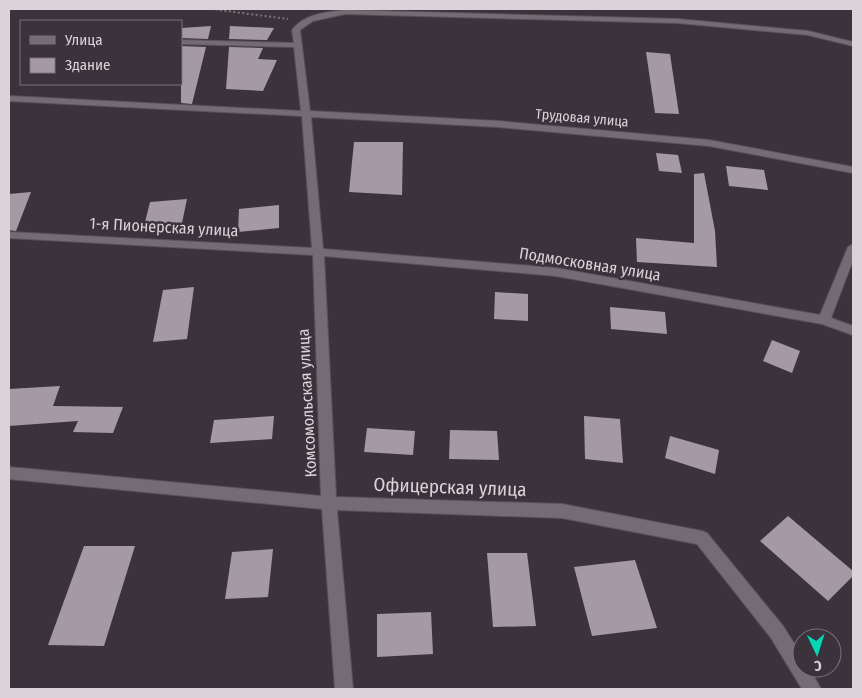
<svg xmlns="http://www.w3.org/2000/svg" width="862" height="698" viewBox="0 0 862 698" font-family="'Fira Sans Condensed',sans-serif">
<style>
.building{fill:#a59aa4}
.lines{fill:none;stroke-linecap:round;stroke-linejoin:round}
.minor-casing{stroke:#595259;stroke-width:2}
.path{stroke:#7b747b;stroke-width:2;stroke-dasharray:2 2.5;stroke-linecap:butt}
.minor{fill:#756b74;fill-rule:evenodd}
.labels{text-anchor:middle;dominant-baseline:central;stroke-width:5;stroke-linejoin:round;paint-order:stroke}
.far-street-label{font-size:14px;fill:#dad4da;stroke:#3b333b}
.street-label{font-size:16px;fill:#dad4da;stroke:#3b333b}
.near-street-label{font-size:19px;fill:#dad4da;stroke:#3b333b}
</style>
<rect width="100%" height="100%" fill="#3b333b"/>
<g class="building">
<polygon points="211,26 208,39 181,38 181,28"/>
<polygon points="230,26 274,28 267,40 229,39"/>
<polygon points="181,46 206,47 192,104 181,103"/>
<polygon points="229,47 263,48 258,59 277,60 263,91 226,89"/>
<polygon points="646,52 670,54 679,114 655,113"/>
<polygon points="354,142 403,142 402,195 349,192"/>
<polygon points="656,153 678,155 682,173 659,171"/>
<polygon points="726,166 764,170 768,190 729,186"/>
<polygon points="704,173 715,231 717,267 637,262 636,238 694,243 694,174"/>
<polygon points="31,192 16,231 9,230 9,194"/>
<polygon points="187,199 182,223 144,226 150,202"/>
<polygon points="279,205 279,228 238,232 239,209"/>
<polygon points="194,287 187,339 153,342 163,290"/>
<polygon points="495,292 528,294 528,321 494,319"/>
<polygon points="610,307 665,312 667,334 611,329"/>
<polygon points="772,340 800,351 792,373 763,361"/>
<polygon points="60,386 53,406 123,407 113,433 73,432 78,421 9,426 9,389"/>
<polygon points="274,416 272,439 210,443 214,420"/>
<polygon points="584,416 620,419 623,463 585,459"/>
<polygon points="367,428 415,431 413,455 364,452"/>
<polygon points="450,430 497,431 499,460 449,459"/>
<polygon points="670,436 719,450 715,474 665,458"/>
<polygon points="788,516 853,571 853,576 828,601 760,541"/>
<polygon points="84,546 135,546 104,646 48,645"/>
<polygon points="273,549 268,597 225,599 232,552"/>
<polygon points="487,553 527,553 536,626 493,627"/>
<polygon points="635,560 657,628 592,636 574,567"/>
<polygon points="431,612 433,654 377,657 377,614"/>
</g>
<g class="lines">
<g class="minor-casing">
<path id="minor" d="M345 10 678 19 808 31 853 42V46L808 35 678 23 345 14 313 21 300 30 310 111 498 121 709 140 853 167V173L709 146 498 127 311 117 323 249 556 268 820 315 848 247 853 244V260L831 318 853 326V335L822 324 556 276 324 256 336 497 562 504 702 531 707 533 783 626 802 656V668H809L821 689H802L771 638 697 544 562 518 337 510 353 689H335L322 509 9 479V467L321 496 313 255 9 238V232L312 248 302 116 9 101V96L301 111 294 47 181 44V40L294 43 292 30C304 14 326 12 345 10Z"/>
</g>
<polyline class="path" points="211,9 288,19"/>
<use href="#minor" class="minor"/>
</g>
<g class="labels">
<g class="far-street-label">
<text transform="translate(582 118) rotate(5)">Трудовая улица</text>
</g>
<g class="street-label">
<text transform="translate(164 227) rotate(3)">1-я Пионерская улица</text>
<text transform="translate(590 264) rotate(9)">Подмосковная улица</text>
<text transform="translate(307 403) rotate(-93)">Комсомольская улица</text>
</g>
<g class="near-street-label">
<text transform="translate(450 487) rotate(2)">Офицерская улица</text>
</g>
</g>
<rect width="862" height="698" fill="none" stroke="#dad4da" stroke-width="20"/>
<rect x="20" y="20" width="162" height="65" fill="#3b333b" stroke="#7b737b"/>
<rect x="30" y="36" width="25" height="8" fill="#756b74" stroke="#7b737b"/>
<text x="65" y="45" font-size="15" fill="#dad4da">Улица</text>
<rect x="30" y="58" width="25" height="15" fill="#a59aa4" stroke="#7b737b"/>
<text x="65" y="70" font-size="15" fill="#dad4da">Здание</text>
<g transform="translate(817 653) rotate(176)"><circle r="24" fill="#3b333b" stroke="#7b737b"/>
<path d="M0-4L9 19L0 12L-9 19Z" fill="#06d5b6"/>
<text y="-8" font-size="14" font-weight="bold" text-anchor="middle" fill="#dad4da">С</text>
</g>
</svg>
